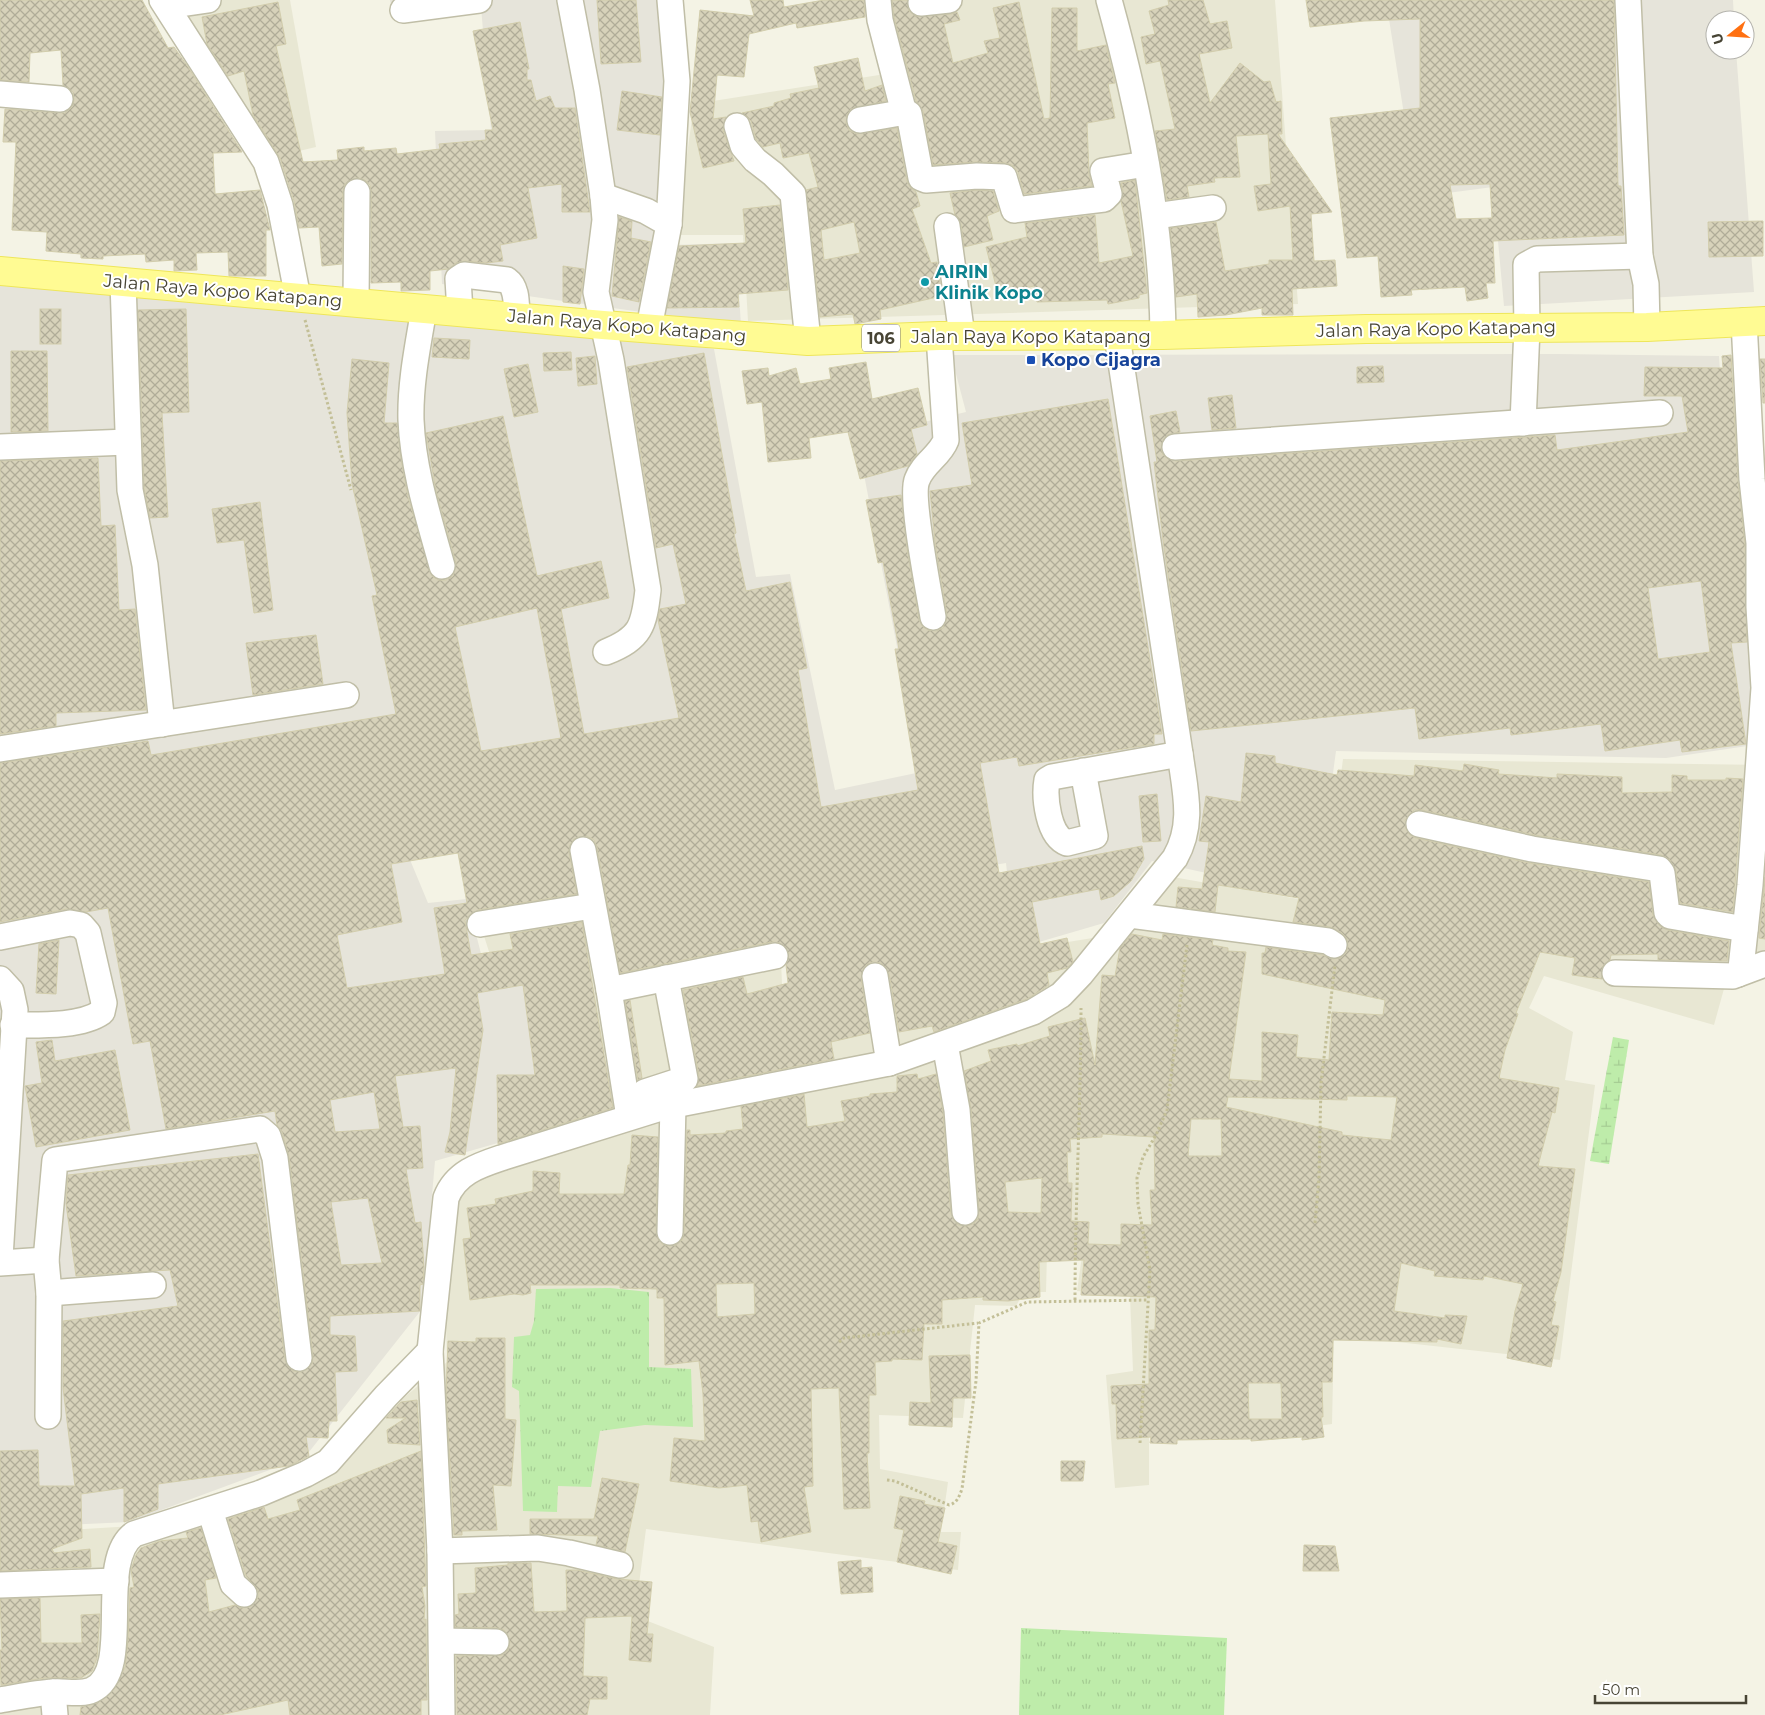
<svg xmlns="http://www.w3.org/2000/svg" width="1765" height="1715" viewBox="0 0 1765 1715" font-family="Montserrat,sans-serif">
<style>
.residential{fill:#e8e7d3}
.industrial{fill:#e6e4da}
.grass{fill:url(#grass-tufts)}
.wetland{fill:url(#wetland-marsh)}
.building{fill:url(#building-cross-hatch);stroke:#d2cdac;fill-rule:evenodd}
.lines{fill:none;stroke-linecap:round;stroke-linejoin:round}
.minor-casing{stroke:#c0bea7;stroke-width:28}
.major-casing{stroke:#eee65a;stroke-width:30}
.path{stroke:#c3bf97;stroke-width:3;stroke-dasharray:2.5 2.5;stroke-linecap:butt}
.minor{stroke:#fff;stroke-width:25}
.major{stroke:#fffb93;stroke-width:28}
.culture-dot{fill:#0f9aa8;stroke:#fff;stroke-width:2}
.transit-dot{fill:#1a4fb4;stroke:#fff;stroke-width:2}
.labels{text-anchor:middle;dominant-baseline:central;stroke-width:4;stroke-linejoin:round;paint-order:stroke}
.shield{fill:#fff;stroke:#7e7c71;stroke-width:1}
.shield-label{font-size:16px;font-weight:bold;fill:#474434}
.culture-label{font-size:18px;font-weight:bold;fill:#0d838f;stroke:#fff;text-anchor:start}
.street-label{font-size:18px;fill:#474434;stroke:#fff}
.transit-label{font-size:18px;font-weight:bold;fill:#164399;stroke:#fff;text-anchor:start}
</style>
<defs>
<pattern id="grass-tufts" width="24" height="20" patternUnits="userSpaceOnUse" patternTransform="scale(1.25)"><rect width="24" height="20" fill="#beecaa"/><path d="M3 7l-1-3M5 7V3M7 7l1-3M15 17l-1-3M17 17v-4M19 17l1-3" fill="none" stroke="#a5cc93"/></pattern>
<pattern id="wetland-marsh" width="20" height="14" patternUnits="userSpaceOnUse" patternTransform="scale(1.25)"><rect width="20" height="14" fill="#beecaa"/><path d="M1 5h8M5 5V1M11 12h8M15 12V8" fill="none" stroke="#a5cc93"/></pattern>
<pattern id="building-cross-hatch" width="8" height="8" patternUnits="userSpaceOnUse" patternTransform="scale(1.25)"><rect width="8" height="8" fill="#d7d2ba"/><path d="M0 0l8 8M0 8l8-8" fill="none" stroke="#b0ac98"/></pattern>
</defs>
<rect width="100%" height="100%" fill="#f4f3e5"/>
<g class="residential">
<polygon points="167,0 290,0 316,147 269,158"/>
<polygon points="882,0 1275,0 1298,304 748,321 743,235 676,235 694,104 892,73"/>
<polygon points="1343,759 1765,765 1765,964 1730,967 1714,1025 1544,976 1529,1008 1573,1032 1565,1080 1595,1085 1560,1360 1334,1335 1332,1424 1257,1434 1149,1437 1149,1485 1115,1488 1106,1375 1133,1371 1130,1296 1077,1291 1083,1249 1047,1253 1046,1292 1024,1292 1016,1306 975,1305 963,1418 879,1415 880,1469 948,1482 941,1532 961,1532 958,1570 646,1529 635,1616 714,1647 710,1715 0,1715 0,1534 151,1525 321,1466 447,1362 444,1248 456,1196 482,1168 630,1121 617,1051 573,1057 497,977 460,860 588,849 616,938 779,914 784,1030 930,1017 1007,952 1117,934 1167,876 1298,899 1330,860"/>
</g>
<g class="industrial">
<polygon points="390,0 681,0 671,245 736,243 741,326 442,284 435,131 491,130 481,6 393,17"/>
<polygon points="1386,0 1733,0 1734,20 1715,20 1715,50 1736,50 1754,292 1504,306 1493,187 1417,197"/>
<polygon points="0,281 287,311 517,317 714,349 756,577 790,574 835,790 921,772 857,438 966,412 951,355 1557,354 1719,356 1731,547 1749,545 1754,745 1666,758 1336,751 1322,854 1292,892 1152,861 1104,923 1015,949 1006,863 903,881 922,1013 800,1026 784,905 614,928 593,838 408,855 428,903 467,899 489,985 554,978 567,1068 612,1059 620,1108 435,1161 422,1309 305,1457 129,1522 0,1528"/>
</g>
<g class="grass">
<polygon points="610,1288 649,1292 649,1367 691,1369 693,1427 645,1425 600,1431 591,1487 558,1486 557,1512 523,1511 519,1391 512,1387 514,1337 530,1335 534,1321 536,1289"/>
<polygon points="1021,1628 1227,1638 1224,1715 1019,1715"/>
</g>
<polygon class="wetland" points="1613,1037 1629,1040 1609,1164 1590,1161"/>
<g class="building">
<polygon points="0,0 142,0 168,48 174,47 188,67 242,152 213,153 215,194 260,190 270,230 266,230 266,276 229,276 228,252 196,253 197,270 174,271 174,260 146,262 145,254 103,256 103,259 81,258 81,254 46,251 47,232 12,230 16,142 3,142 5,109 65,113 72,107 74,100 73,92 63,85 61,50 30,53 29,82 0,80"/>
<polygon points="597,0 636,0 641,62 601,64"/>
<polygon points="750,0 783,0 784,7 824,0 864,0 865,17 797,28 796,23 749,34 744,77 717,75 713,119 726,117 723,130 734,161 703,168 690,112 700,10 754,16"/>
<polygon points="892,0 907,0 909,11 916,16 951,14 957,12 960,20 944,24 953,63 988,53 984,41 1000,38 993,8 1019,2 1044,119 1050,118 1052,8 1077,8 1077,51 1106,45 1115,83 1108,84 1115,118 1087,123 1089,174 1092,186 1024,194 1018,172 1012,165 1005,163 976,162 933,165 923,111 916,101 894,17"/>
<polygon points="1168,0 1203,0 1210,24 1227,21 1232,48 1199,54 1210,103 1240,63 1264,82 1270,81 1276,102 1281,101 1282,134 1278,134 1332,212 1311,214 1314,261 1335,260 1337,286 1292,289 1293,315 1262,315 1262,308 1226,315 1198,317 1197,294 1176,297 1170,228 1216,222 1225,271 1269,264 1269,260 1293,260 1290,206 1258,211 1254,186 1271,184 1268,134 1236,136 1240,177 1214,178 1215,182 1187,186 1189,197 1167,200 1155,131 1175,129 1160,61 1146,64 1141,37 1155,34 1149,11 1169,5"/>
<path d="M1306 0H1614L1618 186H1621L1624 235 1493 241 1495 283H1486L1488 298 1467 301 1465 287 1411 290 1412 295 1381 297 1378 256 1347 258 1330 118 1420 108V19L1364 21 1310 27ZM1490 184 1492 218 1456 219 1450 185Z"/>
<polygon points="278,2 286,44 276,46 303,162 338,160 337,150 364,147 364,151 396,148 397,154 440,149 439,144 486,140 485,130 493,130 473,31 520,22 529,69 527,69 527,80 531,80 536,101 550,96 555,108 575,108 590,212 562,212 562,184 528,188 537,238 500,245 503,261 486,263 465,261 456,263 449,269 430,271 430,290 401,291 401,282 371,283 371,192 370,185 365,180 357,178 345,184 343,191 342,264 322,266 319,227 299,228 294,201 280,158 253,115 244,71 228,76 207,44 202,17"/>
<path d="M858 58 865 91 882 85 886 101 851 109 847 115 846 123 849 130 856 134 897 128 907 181 910 187 916 192 920 206 912 209 931 263 937 262 942 296 880 310 881 319 855 324 853 314 820 317 806 190 818 187 809 153 783 158 780 143 763 147 756 139 751 121 742 113 774 106V103L791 98 790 94 819 88 814 67ZM854 222 860 253 824 260 821 230Z"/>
<polygon points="622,91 662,97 660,135 617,130"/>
<polygon points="1135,180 1147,293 1139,295 1139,298 1108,304 1107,300 1037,302 1034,286 998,294 986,247 1027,237 1025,223 1095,215 1099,263 1133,256 1121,201 1123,191 1121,183"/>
<polygon points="977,190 993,191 999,211 987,216 993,240 964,247 961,224 955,215 950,193"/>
<polygon points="780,205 788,290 738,294 739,307 667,308 679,246 746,243 743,209"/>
<polygon points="619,217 632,221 631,238 651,242 639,302 612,296"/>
<polygon points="1763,221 1763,256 1709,257 1708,222"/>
<polygon points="563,266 584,269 580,304 563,302"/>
<rect x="40" y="309" width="21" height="35"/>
<polygon points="186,309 189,412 162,413 168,517 150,518 144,488 138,310"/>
<polygon points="434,338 470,340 469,359 432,357"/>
<polygon points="11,351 47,351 48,431 11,432"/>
<polygon points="571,352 572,370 544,371 543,353"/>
<path d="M704 353 736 533 734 534 746 591 790 582 807 668 798 670 821 807 918 790 895 649H899L883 562 878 563 866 500 901 495 907 548 919 619 922 626 928 630 936 631 943 628 947 615 935 543 930 491 972 485 962 423 1108 399 1162 734H1154V744L1019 766 1017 757 980 763 999 873 1142 846 1144 859 1131 881 1114 896 1101 900 1099 889 1032 902 1040 944 1067 938 1073 962 1067 968 1047 973 1049 985 1027 999 934 1032 932 1026 899 1032 889 973 881 963 872 962 866 965 861 978 870 1033 831 1042 834 1059 697 1086 699 1076 683 990 743 977 747 994 788 983 786 965 789 953 780 943 772 942 620 973 597 847 594 840 587 836 574 839 570 845 569 852 577 894 478 910 465 920 471 955 513 949 510 934 582 922 613 1108 498 1144 497 1075H535L523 985 477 993 483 1030 465 1155 445 1152 450 1132 456 1068 395 1076 403 1127 420 1126 423 1168 406 1169 415 1223 421 1222 424 1267 423 1284 420 1285V1311L330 1316V1335L355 1336 357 1371 335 1372 337 1421H329L328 1438 306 1437 309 1456 289 1466 158 1484V1509L124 1522V1488L81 1494 82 1538 52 1549 54 1553 90 1549 91 1567 0 1571V1451L38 1450 39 1486H75L63 1388V1321L178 1306 170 1270 76 1276 66 1204 68 1175 258 1154 285 1360 293 1371 301 1372 312 1364 313 1356 289 1156 282 1132 277 1125 275 1111 166 1129 150 1041 133 1044 108 908 86 912 67 909 0 922V763L148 741 151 755 396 714 372 596 377 595 352 484 347 413 352 359 389 363 384 423H397L401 459 408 497 432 576 438 580H446L453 576 456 563 436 491 426 433 503 416 537 576 601 561 609 598 561 609 584 734 679 718 658 620 660 609 686 604 673 544 656 548 627 367ZM537 608 561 738 481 751 455 627ZM458 853 467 903 434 908 445 974 347 988 337 935 402 922 391 864ZM374 1092 380 1129 335 1132 330 1100ZM368 1198 382 1263 341 1265 331 1202Z"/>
<path d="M1731 355 1738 480 1745 544 1747 642 1731 643 1746 744 1682 752 1680 740 1605 751 1601 724 1511 735 1510 728 1419 739 1415 708 1191 731 1163 541 1154 462H1157L1150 416 1176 411 1180 432 1167 435 1161 448 1163 455 1176 461 1555 435 1557 450 1688 432 1682 396H1644L1645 367 1723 368 1722 356ZM1701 581 1710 652 1658 659 1648 588Z"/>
<polygon points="595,356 597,384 578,386 576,358"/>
<polygon points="1760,359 1765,359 1765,403 1763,403"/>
<polygon points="866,362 872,399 918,388 927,425 911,429 917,454 908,466 860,479 848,432 809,438 811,458 768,462 762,402 747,404 742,371 768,368 769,376 796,368 800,384 831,379 829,368"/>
<polygon points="528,364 538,412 514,417 504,369"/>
<polygon points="1383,366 1384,382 1357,383 1357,367"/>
<polygon points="1232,395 1236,428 1212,430 1208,398"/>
<polygon points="98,458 101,526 115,525 119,610 135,609 146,710 56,713 56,726 0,734 0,461"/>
<polygon points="260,502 273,610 254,613 244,540 217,543 212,509"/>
<polygon points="316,635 323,684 253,695 246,643"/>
<path d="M1246 753 1275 756V763L1337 775 1338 770 1414 776 1415 765 1463 771 1464 764 1499 770 1498 774 1530 776 1557 778V774L1622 777V793L1672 792V775L1687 776V780H1726V778L1743 779 1733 912 1680 903 1676 871 1670 860 1661 855 1535 835 1422 810H1414L1405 820 1406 829 1410 835 1416 838 1529 863 1649 882 1653 915 1660 926 1668 930 1729 941 1727 961 1658 960V954L1611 955 1610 960 1603 966 1602 979 1572 975 1575 958 1540 952 1516 1013 1518 1014 1505 1050 1499 1078 1559 1088 1555 1113 1552 1112 1538 1166 1575 1169 1561 1272 1553 1301 1556 1302 1551 1325 1559 1326 1551 1367 1507 1358 1515 1311 1523 1284 1484 1276 1483 1280 1434 1276 1435 1271 1401 1263 1394 1311 1445 1318V1315L1467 1316 1461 1344 1437 1339V1342L1333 1340 1332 1382H1322L1323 1417H1321L1324 1437 1302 1440V1437L1251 1441V1439L1177 1440V1444L1150 1443 1151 1437 1117 1439 1116 1404H1112L1111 1386 1149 1384V1330H1155L1156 1297 1081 1295 1084 1260 1039 1262 1040 1297 1008 1301 983 1300V1297L942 1300V1324H924L922 1360 892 1359V1361L875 1362 876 1395H869V1453H867L870 1508 844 1509 839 1388 811 1389 813 1486 804 1487 811 1532 761 1542 758 1521 751 1522 747 1485 719 1488 670 1481 674 1438 705 1441 703 1394 699 1361 665 1365 664 1298H657V1289L620 1288V1285H530L531 1293 523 1295 514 1294 470 1300 463 1239 471 1238 467 1208 496 1204 495 1199 533 1191V1171L560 1173 559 1194H624L628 1165H630L632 1135 658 1137 656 1232 662 1244 669 1246 676 1245 682 1240 684 1232 687 1130H690V1135L726 1133V1131L743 1129 741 1106 804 1094 807 1127 845 1121 841 1101 870 1096V1094L897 1092V1076L917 1074 918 1079 936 1074 943 1112 951 1214 958 1225 966 1226 973 1224 978 1219 979 1211 971 1109 964 1071 991 1061 988 1050 1017 1044V1046L1050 1036 1048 1027 1085 1018 1095 1065 1102 975 1115 976 1120 948 1132 934 1162 940 1163 934 1213 940 1212 945 1228 948V951L1246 952 1229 1079 1262 1081V1032L1298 1035 1296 1057 1329 1060 1332 1012 1383 1015 1385 1000 1262 974V953H1265L1266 947 1323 955 1333 959 1340 958 1346 953 1348 946 1347 939 1342 933 1330 927 1293 922 1299 898 1218 885 1215 912 1176 907 1178 887 1202 889 1209 842 1199 841 1206 796 1241 802ZM1347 1096 1397 1097 1391 1140 1342 1135V1132L1226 1107 1228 1097 1347 1100ZM1191 1119H1221L1222 1156H1188ZM1102 1134 1154 1137 1155 1190H1150L1152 1225 1121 1224V1245L1088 1244 1089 1222 1071 1221 1072 1183H1068L1067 1152H1071L1070 1139 1102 1137ZM1042 1178 1041 1213 1008 1212 1005 1182ZM754 1283 755 1314 717 1317 716 1284ZM1248 1383H1281L1282 1419H1249Z"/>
<polygon points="1157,794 1161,841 1143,842 1139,796"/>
<polygon points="1765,877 1765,939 1759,938"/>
<polygon points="59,940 56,994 36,993 39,944"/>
<polygon points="630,1000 642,1078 638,1080 625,1001"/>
<polygon points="52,1040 55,1061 115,1050 130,1130 36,1147 25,1086 42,1083 36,1042"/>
<polygon points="476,1338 505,1338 505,1419 516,1420 511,1486 493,1485 497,1530 462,1531 462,1535 454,1535 446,1393 448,1341 476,1342"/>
<polygon points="970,1355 971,1398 953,1398 952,1427 909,1425 910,1402 931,1403 929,1356"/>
<polygon points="417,1400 420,1445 388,1443 387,1430 406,1418 386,1418 401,1402"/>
<polygon points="421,1451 426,1586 422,1587 425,1606 424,1620 426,1619 427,1700 421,1700 421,1715 290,1715 288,1700 220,1715 80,1715 81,1707 97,1703 114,1689 125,1667 128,1640 130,1588 134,1587 131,1570 136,1555 141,1548 160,1541 188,1538 186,1532 201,1528 216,1578 205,1580 209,1612 235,1605 241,1608 249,1607 258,1598 258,1590 246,1576 228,1519 264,1507 268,1519 300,1510 297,1500"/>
<polygon points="1061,1461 1085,1461 1083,1481 1061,1481"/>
<polygon points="602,1478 639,1484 625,1552 596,1545 598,1536 530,1534 530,1519 594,1519"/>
<polygon points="900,1496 925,1501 924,1504 945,1508 938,1542 957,1546 951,1574 897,1562 904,1530 894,1528"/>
<polygon points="1304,1545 1335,1546 1339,1571 1303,1571"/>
<polygon points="861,1560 861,1568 872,1567 873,1592 841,1594 838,1562"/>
<polygon points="508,1563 531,1563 534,1612 567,1611 566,1570 577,1570 617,1579 652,1582 647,1634 653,1634 651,1662 629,1660 632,1616 585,1618 583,1676 607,1677 607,1699 590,1699 587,1715 457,1715 456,1656 502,1655 508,1650 510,1642 504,1630 497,1628 455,1627 455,1615 459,1614 458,1594 476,1593 475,1568 508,1565"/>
<polygon points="40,1598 41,1643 82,1643 81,1615 100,1614 97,1658 92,1671 81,1678 45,1678 1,1685 0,1650 2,1650 0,1599"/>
</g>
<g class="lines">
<g class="minor-casing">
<g id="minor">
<polyline points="162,0 266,162 280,205 298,298"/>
<path d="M570 0 587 90 603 196 605 220 596 292 611 360 648 590C644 626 641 638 606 652"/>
<polyline points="878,0 880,20 904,113"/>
<path d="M1109 0C1139 109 1162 222 1163 335"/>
<polyline points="1628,0 1640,256 1646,284 1647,327"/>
<polyline points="921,3 949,0"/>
<polyline points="167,6 208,0"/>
<polyline points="403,10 479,0"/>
<polyline points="0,94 60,99"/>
<polyline points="860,120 906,112 909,114 921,178 926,180 977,176 1004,177 1014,210 1104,199 1109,194 1103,171 1146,164"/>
<polyline points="737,126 743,146 755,160 773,174 793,194 808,341"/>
<polyline points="603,196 646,211 669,224"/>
<polyline points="1155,216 1213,208"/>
<polyline points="947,226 962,336"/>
<polyline points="123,282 130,490 145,565 162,724"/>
<polyline points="356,302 357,192"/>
<path d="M424 309C418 345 410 383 411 420 413 470 429 519 442 566"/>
<path d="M460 312 458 279 464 275 507 280C518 288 516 305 517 317"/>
<polyline points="649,328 669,224 677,81 670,0"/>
<polyline points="1523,423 1527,328 1526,265 1537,259 1640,256"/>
<polyline points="0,447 128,442"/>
<polyline points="1175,447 1660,413"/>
<path d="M933 617C929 592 910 497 917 480 923 463 940 456 946 440L939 336"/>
<polyline points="0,749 346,695"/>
<path d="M1083 771 1095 836 1067 843C1048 836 1044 797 1047 780L1052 777 1180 754"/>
<polyline points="1419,824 1532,849 1659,869 1662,873 1667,913 1670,916 1745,929"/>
<polyline points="583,850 609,990 629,1117"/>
<polyline points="1130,915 1328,941 1334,945"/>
<polyline points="480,924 592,906"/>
<path d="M0 937 70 923 81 925 88 933 104 1003 102 1012C81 1027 38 1025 13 1025"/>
<polyline points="1615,973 1733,976 1738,974 1741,968 1750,885 1764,688 1759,607 1759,543 1752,479 1744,321"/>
<polyline points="1738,974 1765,964"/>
<polyline points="875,976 889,1063"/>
<polyline points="0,979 11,991 15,1010 0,1258"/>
<polyline points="609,990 775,956"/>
<polyline points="945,1044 957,1110 965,1212"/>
<polyline points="645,1092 685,1079 666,978"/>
<polyline points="670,1232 673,1105"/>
<polyline points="0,1263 46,1260"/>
<polyline points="49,1293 153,1285"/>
<polyline points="48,1416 49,1293 46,1260 55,1160 260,1129 268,1136 275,1158 299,1358"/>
<polyline points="210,1510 233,1584 244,1594"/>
<polyline points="440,1551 538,1548 569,1553 620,1565"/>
<polyline points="0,1585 116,1581"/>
<polyline points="442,1641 496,1642"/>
<polyline points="53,1692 55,1715"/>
<path d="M0 1700C18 1697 36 1693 53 1692 65 1691 81 1695 92 1690 135 1671 95 1562 134 1534L261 1493 306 1474 328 1462 386 1396 430 1351"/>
<path d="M442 1715 440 1551 430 1351 446 1198C456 1172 480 1165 504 1157L664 1107 889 1063 1033 1012 1061 995 1081 974 1175 858C1192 828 1187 800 1182 767L1117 336"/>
</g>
</g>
<g class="major-casing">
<polyline id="major" points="0,271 603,325 808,341 939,336 1163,335 1366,329 1647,327 1765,321"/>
</g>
<g class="path">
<polyline points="305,320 351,490"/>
<polyline points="1315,1223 1319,1179 1321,1083 1335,965"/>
<path d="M1075 1300C1075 1203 1081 1105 1081 1008"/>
<polyline points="839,1342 844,1338 978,1323"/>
<polyline points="1140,1443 1150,1270 1138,1204 1137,1178 1143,1157 1156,1135 1167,1110 1187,945"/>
<path d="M887 1480 895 1481 949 1505C957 1503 959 1497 962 1489L976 1381 979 1323 1027 1302 1148 1300"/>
</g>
<use href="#minor" class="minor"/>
<use href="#major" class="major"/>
</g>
<circle class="culture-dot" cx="925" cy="282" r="5"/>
<rect class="transit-dot" x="1026" y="355" width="10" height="10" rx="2.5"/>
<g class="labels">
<rect class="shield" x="862" y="324.5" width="38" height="27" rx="4"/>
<g class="shield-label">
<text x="881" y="338">106</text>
</g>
<g class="culture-label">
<text x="935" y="272">AIRIN<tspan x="935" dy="21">Klinik Kopo</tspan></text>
</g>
<g class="street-label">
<text transform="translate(223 291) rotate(5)">Jalan Raya Kopo Katapang</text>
<text transform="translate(627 326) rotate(5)">Jalan Raya Kopo Katapang</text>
<text transform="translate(1436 329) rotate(-1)">Jalan Raya Kopo Katapang</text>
<text x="1031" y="337">Jalan Raya Kopo Katapang</text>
</g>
<g class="transit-label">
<text x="1041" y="360">Kopo Cijagra</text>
</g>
</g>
<g transform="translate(1730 35) rotate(253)"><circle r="24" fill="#ffffff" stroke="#b5b4ae"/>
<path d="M0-4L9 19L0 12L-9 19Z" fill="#ff7011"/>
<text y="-8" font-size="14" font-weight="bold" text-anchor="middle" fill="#474434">U</text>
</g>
<path d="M1595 1695v8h151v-8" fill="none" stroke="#474434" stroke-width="2.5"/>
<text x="1602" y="1695" font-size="15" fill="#474434" stroke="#ffffff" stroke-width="4" paint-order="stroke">50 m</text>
</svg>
